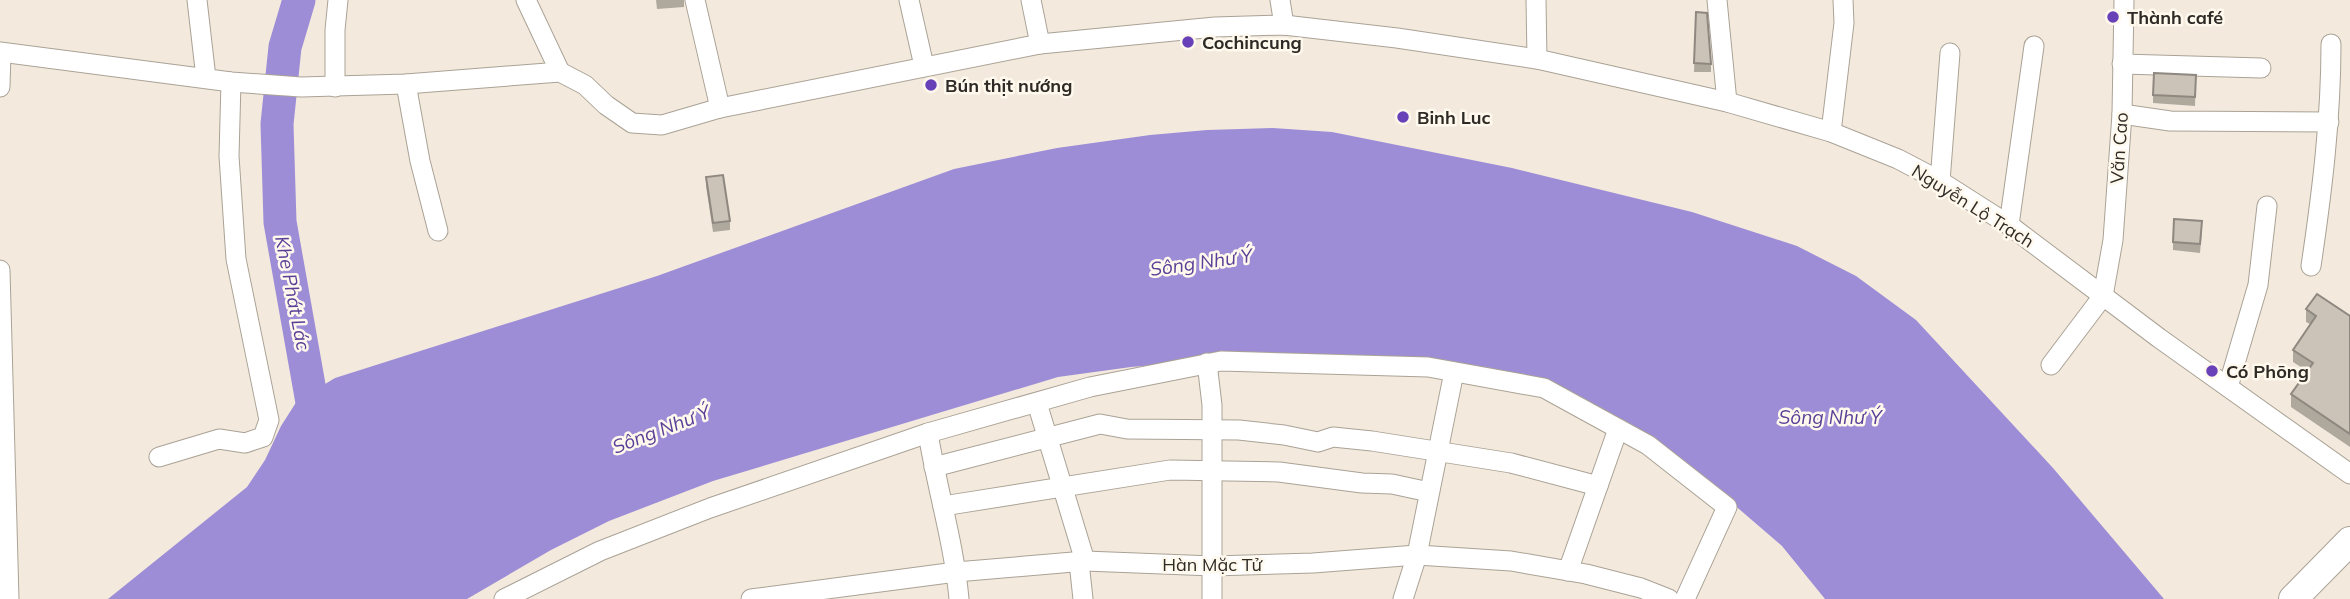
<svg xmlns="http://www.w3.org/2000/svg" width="2350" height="599" viewBox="0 0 2350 599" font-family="Mulish,sans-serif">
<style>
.water{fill:#9d8dd7}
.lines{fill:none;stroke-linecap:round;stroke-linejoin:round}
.river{stroke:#9d8dd7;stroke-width:33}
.minor-casing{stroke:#aaa296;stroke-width:21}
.highway-casing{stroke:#aaa296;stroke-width:30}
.minor{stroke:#fff;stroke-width:19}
.highway{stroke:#fff;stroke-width:28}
.wall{fill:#afa89d}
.building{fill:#cbc3b7;stroke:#8e8880;stroke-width:2}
.poi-dot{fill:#6841b9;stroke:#fff8ed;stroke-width:2.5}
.labels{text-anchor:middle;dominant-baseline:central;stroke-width:5;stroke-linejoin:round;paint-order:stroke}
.poi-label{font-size:18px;font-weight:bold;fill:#2e2b26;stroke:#fff8ed;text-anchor:start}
.street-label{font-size:18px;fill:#2e2b26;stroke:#fff8ed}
.water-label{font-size:19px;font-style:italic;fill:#593f97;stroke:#fff8ed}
</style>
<rect width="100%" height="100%" fill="#f3eadd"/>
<polygon class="water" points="1273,128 1332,132 1512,168 1692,212 1797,246 1856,276 1916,320 2053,468 2164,599 1825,599 1782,546 1703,478 1603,416 1436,360 1329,354 1270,356 1131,367 1058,377 713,481 609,521 551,550 467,599 108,599 247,487 265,460 281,426 297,401 335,378 657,276 954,169 1057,148 1150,135 1207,130"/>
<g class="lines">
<polyline class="river" points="299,0 285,47 277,124 280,222 318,436"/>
<g class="minor-casing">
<g id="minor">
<polyline points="197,0 206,78"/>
<polyline points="526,0 560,72"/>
<polyline points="695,0 720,108"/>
<polyline points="909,0 924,66"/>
<polyline points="1031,0 1040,44"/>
<polyline points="1280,0 1284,25"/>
<polyline points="1536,0 1537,59"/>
<polyline points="1717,0 1727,102"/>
<polyline points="0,52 231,82 301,87 406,84 560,72 585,85 606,105 632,123 662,125 720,108 1040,44 1215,27 1284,25 1397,38 1537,59 1727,102 1831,132 1898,159 1940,181 2009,225 2159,338 2350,474"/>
<polyline points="2122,64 2261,68"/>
<polyline points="406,84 420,161 438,231"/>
<polyline points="0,87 1,53"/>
<polyline points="335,87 335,30 338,0"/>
<polyline points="2122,114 2170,121 2329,122"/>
<polyline points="1831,132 1844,23 1843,0"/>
<polyline points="1940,181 1950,53"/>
<polyline points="2009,225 2034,46"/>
<path d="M2311 266C2322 192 2331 119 2331 44"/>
<polyline points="0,270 9,599"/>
<polyline points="1207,363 1212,405 1212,599"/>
<polyline points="2051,365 2103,296 2113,240 2122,114 2124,0"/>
<polyline points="2228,387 2258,285 2267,206"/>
<polyline points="1037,403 1085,561"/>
<path d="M928 433C937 489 954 543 959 599"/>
<polyline points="159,457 219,439 245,443 263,437 269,420 236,259 229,156 231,82"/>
<polyline points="934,467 1100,424 1127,429 1239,430 1284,435 1318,442 1333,437 1372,441 1511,463 1598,486"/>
<polyline points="943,506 1170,470 1279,472 1362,483 1392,484 1429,492"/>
<polyline points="1079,562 1083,599"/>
<polyline points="1568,571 1618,429"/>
<polyline points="504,599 600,551 710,508 928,433 1090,387 1221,361 1428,367 1544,388 1648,445 1727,507 1685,599"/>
<polyline points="751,599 956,572 1085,561 1213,566 1313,563 1417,555 1511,561 1586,574 1641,588 1669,599"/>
<polyline points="1403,599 1417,555 1454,372"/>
</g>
</g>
<g class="highway-casing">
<polyline id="highway" points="2293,599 2350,541"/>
</g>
<use href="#minor" class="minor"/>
<use href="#highway" class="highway"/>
</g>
<g class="wall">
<polygon points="656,0 684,0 684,7 657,9"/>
<polygon points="1696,12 1711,64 1711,72 1694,72"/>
<polygon points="2196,75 2195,106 2153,103 2153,95"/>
<polygon points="706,177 730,221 730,230 713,232 706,186"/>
<polygon points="2202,230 2200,253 2173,250 2173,242"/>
<polygon points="2306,309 2350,316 2350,447 2291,407 2291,394 2307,371 2293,362 2293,350 2310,324 2306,322"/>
</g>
<g class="building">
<polygon points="1696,12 1707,13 1711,64 1694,63"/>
<polygon points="2154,73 2196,75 2195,97 2153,95"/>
<polygon points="723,175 730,221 713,223 706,177"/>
<polygon points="2174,219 2202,221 2200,244 2173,242"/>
<polygon points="2317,294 2350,316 2350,434 2291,394 2313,363 2293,350 2316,316 2306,309"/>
</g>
<g class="poi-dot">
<circle cx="2113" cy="17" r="7"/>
<circle cx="1188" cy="42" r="7"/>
<circle cx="931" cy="85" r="7"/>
<circle cx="1403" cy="117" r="7"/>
<circle cx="2212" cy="371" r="7"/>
</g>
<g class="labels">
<g class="poi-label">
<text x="2127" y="17">Thành café</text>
<text x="1202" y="42">Cochincung</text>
<text x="945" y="85">Bún thịt nướng</text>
<text x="1417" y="117">Binh Luc</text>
<text x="2226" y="371">Có Phōng</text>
</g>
<g class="street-label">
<text transform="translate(2119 148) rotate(-86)">Văn Cao</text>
<text transform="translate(1973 206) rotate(32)">Nguyễn Lộ Trạch</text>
<text x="1212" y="564">Hàn Mặc Tử</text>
</g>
<g class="water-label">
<text transform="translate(1201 262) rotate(-8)">Sông Như Ý</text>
<text transform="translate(293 293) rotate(79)">Khe Phát Lác</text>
<text x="1830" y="417">Sông Như Ý</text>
<text transform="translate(661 429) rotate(-21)">Sông Như Ý</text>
</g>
</g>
</svg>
